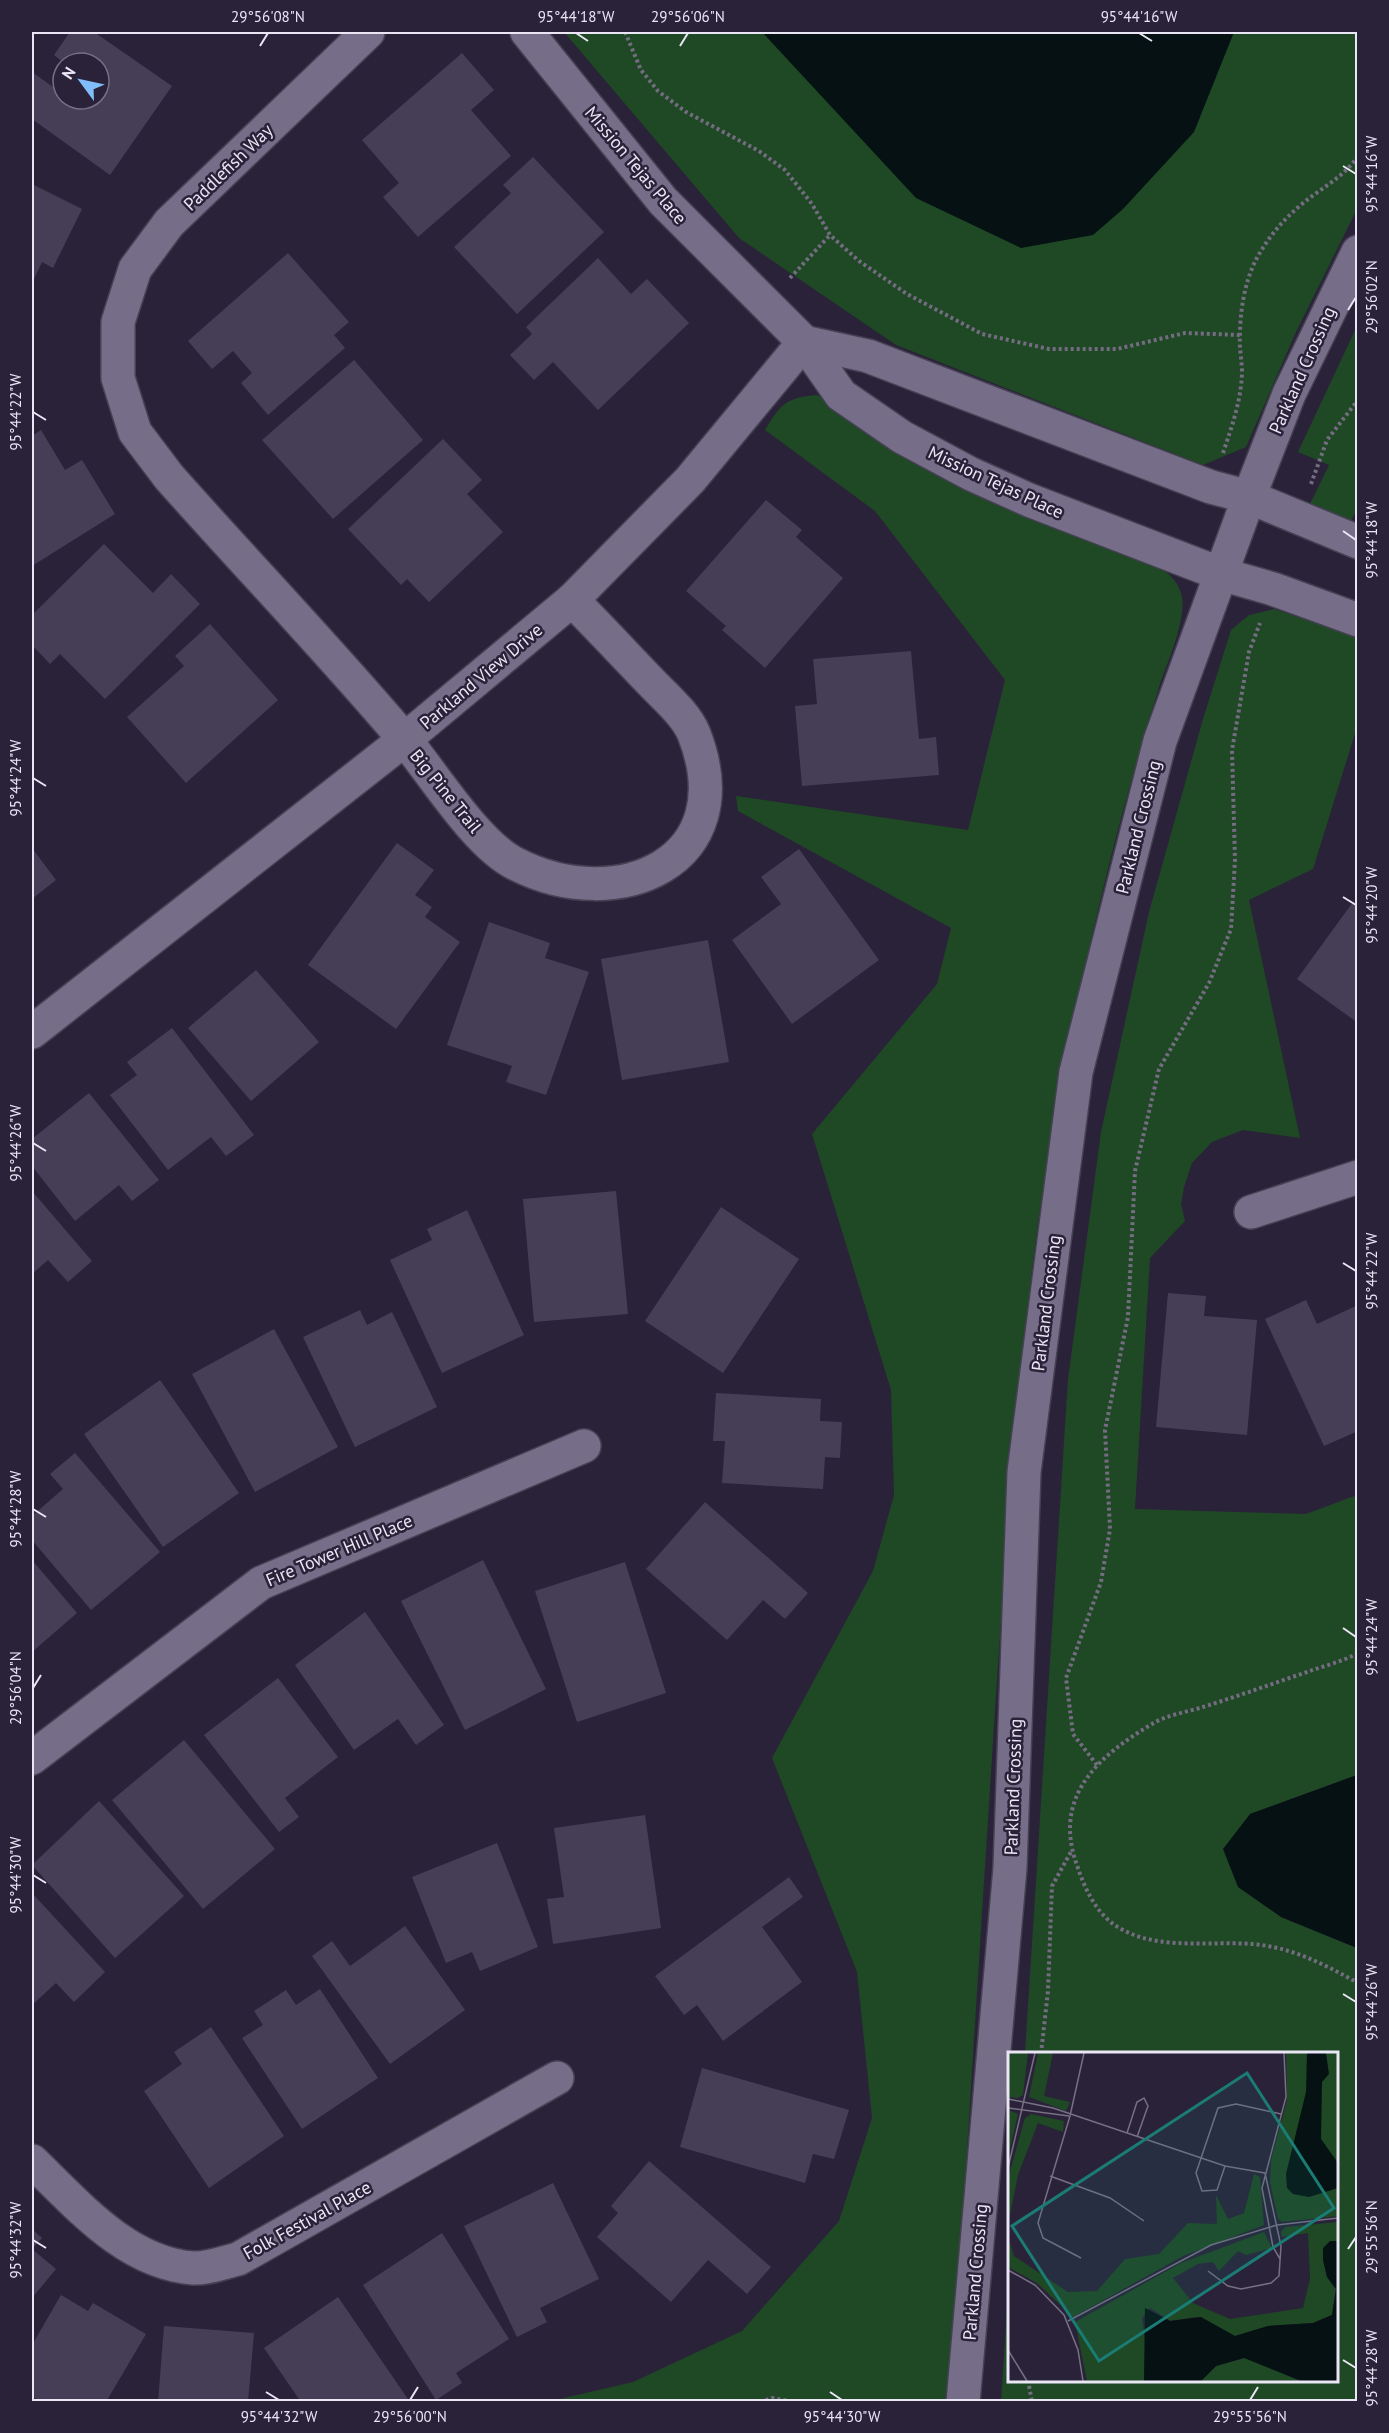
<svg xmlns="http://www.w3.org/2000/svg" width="1389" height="2433" viewBox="0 0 1389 2433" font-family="'PT Sans',sans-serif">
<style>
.green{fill:#1f4825}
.water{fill:#051112}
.building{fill:#463e57}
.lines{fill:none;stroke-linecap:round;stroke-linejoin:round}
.minor-casing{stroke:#464053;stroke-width:36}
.tertiary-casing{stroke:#464053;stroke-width:36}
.path{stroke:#746d81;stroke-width:4;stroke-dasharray:3 3;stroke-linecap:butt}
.minor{stroke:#766e89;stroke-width:33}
.tertiary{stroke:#766e89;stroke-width:33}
.ticks{fill:none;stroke:#eae6f5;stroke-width:2}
.labels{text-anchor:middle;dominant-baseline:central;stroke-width:5;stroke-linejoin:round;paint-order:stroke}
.street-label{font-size:18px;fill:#eae6f5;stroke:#2a2239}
.inset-road{fill:none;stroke:#777084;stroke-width:1.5}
.view{fill:#1a7c75;fill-opacity:0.15;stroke:#1a7c75;stroke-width:3}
.inset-edge{fill:none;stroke:#eae6f5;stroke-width:3}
.neatline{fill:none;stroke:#eae6f5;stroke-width:2}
.ticks-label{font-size:15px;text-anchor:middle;fill:#eae6f5}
</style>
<rect width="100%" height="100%" fill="#2a2239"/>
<g class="green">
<polygon points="564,32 1357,32 1357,209 1296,332 1246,447 1203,465 896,345 739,238"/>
<polygon points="1357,326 1358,507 1351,521 1310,504 1329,465 1298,452"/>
<path d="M817 395 1141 555C1156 564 1176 575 1181 593 1188 617 1168 661 1160 684 1118 817 1086 952 1060 1089 1021 1294 1009 1503 995 1711 980 1941 966 2171 951 2401L547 2402 633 2382 742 2331 839 2221 872 2118 857 1972 772 1758 873 1571 894 1495 891 1390 812 1134 937 984 951 928 738 811 736 796 968 830 1005 680 875 511 765 430C781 404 785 398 817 395Z"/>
<polygon points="1274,609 1357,637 1357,727 1313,869 1249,900 1300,1138 1243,1130 1212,1142 1192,1163 1184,1187 1181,1204 1185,1221 1150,1258 1135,1509 1306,1514 1357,1495 1357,1775 1250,1814 1281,1917 1357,1948 1357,2401 1001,2402 1009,2278 1010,2380 1336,2380 1336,2054 1025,2053 1068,1379 1101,1132 1149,912 1203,719 1231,630 1249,615"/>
</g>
<g class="water">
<polygon points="762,32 1234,32 1194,132 1123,209 1093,235 1021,248 916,198"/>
<polygon points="1357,1775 1358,1775 1357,1948 1281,1917 1238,1887 1223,1849 1250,1814"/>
</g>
<g class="building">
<polygon points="70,32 94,32 172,86 110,175 32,119 32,72 53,87 63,73 63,99 99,99 99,63 64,63 54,55"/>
<polygon points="462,53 494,90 471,110 511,156 418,237 383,197 399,183 362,140"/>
<polygon points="533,157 604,232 517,314 454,247 511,193 503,185"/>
<polygon points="32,184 82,209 53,268 42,262 32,283"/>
<polygon points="288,253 349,322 334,335 345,348 268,415 241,383 252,373 233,351 212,369 188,341"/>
<polygon points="598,258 631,294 647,279 689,323 598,410 553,362 534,380 510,355 532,334 526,327"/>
<polygon points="354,360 423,440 333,519 262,440"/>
<polygon points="41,430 65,470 82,460 115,514 32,566 32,436"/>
<polygon points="443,439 482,480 467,494 503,532 429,602 407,579 401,585 348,529"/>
<polygon points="766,500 802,530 796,537 843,578 765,668 722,630 726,626 686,591"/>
<polygon points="104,544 153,593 171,574 200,604 105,699 60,654 50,664 32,645 32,615"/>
<polygon points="210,624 278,700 186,783 127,717 184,666 175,656"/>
<polygon points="911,651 919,739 936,737 939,775 802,786 795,706 817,704 813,659"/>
<polygon points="397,843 434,870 415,895 432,907 425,917 460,942 396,1029 308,965"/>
<polygon points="32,848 56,880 32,899"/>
<polygon points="799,849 879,960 792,1024 732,940 781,904 761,877"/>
<polygon points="1353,902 1358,905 1358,1023 1297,979"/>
<polygon points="489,922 550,943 545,958 589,972 546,1095 506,1082 512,1066 447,1045"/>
<polygon points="708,940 729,1062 622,1080 601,959"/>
<polygon points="256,970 319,1042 251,1101 188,1028"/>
<polygon points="172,1028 254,1135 226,1156 211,1137 168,1170 110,1095 137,1075 127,1062"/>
<polygon points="89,1093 159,1180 132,1201 119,1185 75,1221 32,1166 32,1139"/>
<polygon points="32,1191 92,1261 68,1282 48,1260 32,1274"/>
<polygon points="616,1191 628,1314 534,1322 523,1199"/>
<polygon points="721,1207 799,1259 723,1373 645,1321"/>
<polygon points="467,1210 524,1335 442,1373 390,1260 432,1240 427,1229"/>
<polygon points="1168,1293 1206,1296 1204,1316 1257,1320 1247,1435 1156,1427"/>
<polygon points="1306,1300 1317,1324 1358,1305 1358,1431 1324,1446 1265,1319"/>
<polygon points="360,1310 367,1325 392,1312 437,1407 355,1447 303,1337"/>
<polygon points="274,1329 338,1447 255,1492 192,1374"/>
<polygon points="160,1380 239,1493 163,1547 84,1434"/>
<polygon points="716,1393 821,1399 820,1421 842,1422 840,1458 825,1457 823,1489 722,1483 725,1441 713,1441"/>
<polygon points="75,1453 160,1552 91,1610 32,1540 32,1516 63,1489 50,1474"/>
<polygon points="705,1502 808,1593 785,1619 763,1600 727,1640 646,1569"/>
<polygon points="32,1560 77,1613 32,1652"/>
<polygon points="483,1560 546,1689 465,1730 401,1601"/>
<polygon points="625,1562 666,1693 577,1722 535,1591"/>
<polygon points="365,1612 444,1725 416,1745 398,1719 354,1750 295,1665"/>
<polygon points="278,1678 338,1757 285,1798 299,1817 279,1832 204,1735"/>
<polygon points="184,1740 275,1849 203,1909 112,1800"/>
<polygon points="99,1801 184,1896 115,1958 32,1865"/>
<polygon points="645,1815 661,1928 553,1944 547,1899 564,1897 554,1828"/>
<polygon points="497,1843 538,1947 480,1971 472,1952 446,1963 412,1877"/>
<polygon points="789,1877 803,1897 762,1927 802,1982 723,2041 697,2005 684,2015 655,1976"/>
<polygon points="32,1893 105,1972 74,2002 56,1983 32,2005"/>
<polygon points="405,1926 465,2010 390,2064 312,1956 332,1941 350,1966"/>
<polygon points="320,1989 378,2078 302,2129 242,2038 263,2025 254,2011 286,1990 296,2005"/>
<polygon points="211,2027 284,2136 209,2188 144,2091 182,2064 174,2052"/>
<polygon points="702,2068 849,2110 834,2159 813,2154 805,2183 680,2147"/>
<polygon points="649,2161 771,2267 747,2294 708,2260 671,2302 597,2237 618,2213 611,2206"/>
<polygon points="553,2183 599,2279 540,2308 547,2322 517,2337 464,2226"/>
<polygon points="32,2229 42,2238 32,2249 56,2269 32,2298"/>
<polygon points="442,2233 509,2339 456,2373 462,2383 436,2400 363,2285"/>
<polygon points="61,2295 88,2311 93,2303 146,2334 106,2402 41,2402 32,2396 32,2345"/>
<polygon points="338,2297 410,2402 301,2402 264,2348"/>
<polygon points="164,2326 254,2333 248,2402 158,2402"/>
</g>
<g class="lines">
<g class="minor-casing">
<g id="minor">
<path d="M368 32 169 223 135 269 118 322V378L135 432 169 477C247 565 329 650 405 740 434 775 477 845 516 864 618 916 744 862 694 734 686 714 664 696 649 680 623 653 598 626 572 600"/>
<polyline points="527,32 663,201 804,342 841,395 902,437 971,474 1029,500 1221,574 1273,589 1358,620"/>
<polyline points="804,342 868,356 1211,487 1249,497 1358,542"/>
<polyline points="32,1032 404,740 572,600 690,480 804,342"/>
<polyline points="1251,1212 1358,1177"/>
<polyline points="32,1758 261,1583 584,1446"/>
<path d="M32 2161C77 2204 126 2263 193 2268 207 2269 225 2262 238 2259L557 2078"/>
</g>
</g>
<g class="tertiary-casing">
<polyline id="tertiary" points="963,2402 1010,1868 1024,1472 1076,1072 1160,741 1249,497 1289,394 1358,252"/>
</g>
<g class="path">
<polyline points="625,32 641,70 658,91 686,112 759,151 785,170 812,204 830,235 859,261 907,294 982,334 1049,349 1117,349 1185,333 1240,335"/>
<polyline points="790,278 830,235"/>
<path d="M1223 453C1232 426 1241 401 1242 373 1242 360 1239 348 1240 336 1240 310 1245 279 1258 256 1270 235 1284 219 1302 204 1321 188 1344 177 1358 156"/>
<polyline points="1311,484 1327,440 1358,400"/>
<path d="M1358 1653C1342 1662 1323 1666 1307 1672 1272 1684 1238 1696 1203 1707 1187 1712 1166 1715 1152 1724 1102 1754 1056 1792 1074 1856 1083 1885 1095 1916 1123 1930 1161 1950 1210 1941 1252 1944 1291 1947 1324 1964 1358 1983"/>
<polyline points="1097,1765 1073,1734 1066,1678 1101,1582 1110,1529 1105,1430 1128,1317 1135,1171 1159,1069 1209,983 1231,929 1235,860 1232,750 1249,652 1260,623"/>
<polyline points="1041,2054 1048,1991 1052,1886 1072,1850"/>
<polyline points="1028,2380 1032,2402"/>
<polyline points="760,2402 772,2398 794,2402"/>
</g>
<use href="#minor" class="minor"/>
<use href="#tertiary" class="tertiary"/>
</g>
<path class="ticks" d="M576 33 588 41M1139 33 1152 41M260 46 268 33M680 46 688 33M1343 166 1356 174M1348 310 1356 297M33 412 46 420M1343 531 1356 540M33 778 46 786M1343 897 1356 905M33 1143 46 1151M1343 1263 1356 1271M33 1509 46 1517M1343 1628 1356 1637M33 1688 41 1675M33 1875 46 1883M1343 1994 1356 2002M33 2240 46 2248M1348 2249 1356 2237M1343 2360 1356 2368M266 2392 279 2400M830 2392 842 2400M410 2400 418 2387M1250 2400 1258 2387"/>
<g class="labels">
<g class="street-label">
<text transform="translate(636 165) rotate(50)">Mission Tejas Place</text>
<text transform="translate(228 167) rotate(-44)">Paddlefish Way</text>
<text transform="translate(1302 370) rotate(-66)">Parkland Crossing</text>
<text transform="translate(996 482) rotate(25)">Mission Tejas Place</text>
<text transform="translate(481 676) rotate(-40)">Parkland View Drive</text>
<text transform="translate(446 791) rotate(51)">Big Pine Trail</text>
<text transform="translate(1138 827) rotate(-76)">Parkland Crossing</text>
<text transform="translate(1046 1303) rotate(-83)">Parkland Crossing</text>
<text transform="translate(339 1550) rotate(-23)">Fire Tower Hill Place</text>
<text transform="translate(1013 1787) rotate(-88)">Parkland Crossing</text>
<text transform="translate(307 2220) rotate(-29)">Folk Festival Place</text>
<text transform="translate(975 2272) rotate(-85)">Parkland Crossing</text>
</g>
</g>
<g transform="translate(1008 2052)">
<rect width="330" height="330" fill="#2a2239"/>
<path d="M0 1H20L15 43 10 46 0 45ZM30 1H45L36 44 62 50 58 59 21 45ZM278 1H330V164L274 170 270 167 262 130 263 108 279 48ZM0 58 10 62 0 106ZM23 62 56 69 55 80 30 71 10 123 0 173V126L17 66ZM246 122 252 125 256 173 175 204 65 265 29 231 0 215V185L6 204 60 240 89 239 117 207 151 202 180 171 209 172 208 143 220 167 236 161ZM330 170V189L315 208 319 225 328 237 324 263 305 271 260 274 227 284 188 265 162 269 142 256 134 266 139 304 136 329H79L67 270 173 211 256 180 264 196 238 203 230 199 211 219 205 210 190 212 165 226 185 251 222 267 295 256 302 227 300 181 274 185 273 180 277 175ZM236 306 245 308 293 329H193L208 314Z" fill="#1f4825"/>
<path d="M299 1H318L321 22 314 30 313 87 330 111V136L301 145 285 142 279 136 278 122 298 40ZM322 189H330V329H293L236 306 208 314 193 329H136L137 256 162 269 193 265 227 284 260 274 305 271 324 263 328 237 319 225 315 208V196Z" fill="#051112"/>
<path class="inset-road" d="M0 47 45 56 217 114 257 121M0 56 61 64M119 81 129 50 136 46 140 54 129 85M217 114 209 138 194 139 188 121 210 56 228 52 273 62M0 116 27 1M42 124 102 146 136 169M73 206 35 186 30 171 62 64 76 1M272 207 265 195 254 136 278 45 276 1M0 218 27 233 56 263 70 298 75 329M200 219 220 234 233 237 263 231 271 224 273 194 257 121M60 269 203 193 269 173 330 166M0 298 19 329"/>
<path class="view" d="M239 21 326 156 91 309 4 174Z"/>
<rect width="330" height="330" class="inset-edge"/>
</g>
<rect width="1389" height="2433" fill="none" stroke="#2a2239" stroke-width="66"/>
<g transform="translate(81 81) rotate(303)"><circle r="28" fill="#2a2239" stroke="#777084" stroke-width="1.5"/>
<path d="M0-4.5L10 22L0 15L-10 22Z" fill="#81bdfa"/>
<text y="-9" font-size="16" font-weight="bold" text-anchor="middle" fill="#eae6f5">N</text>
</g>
<rect x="33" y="33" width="1323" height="2367" class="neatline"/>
<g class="ticks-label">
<text x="268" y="22">29°56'08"N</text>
<text x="576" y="22">95°44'18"W</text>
<text x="688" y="22">29°56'06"N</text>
<text x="1139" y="22">95°44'16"W</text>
<text transform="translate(1372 174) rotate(-90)" y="5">95°44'16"W</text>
<text transform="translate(1372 297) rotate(-90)" y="5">29°56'02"N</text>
<text transform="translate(16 412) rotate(-90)" y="5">95°44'22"W</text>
<text transform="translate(1372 540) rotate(-90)" y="5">95°44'18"W</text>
<text transform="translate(16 778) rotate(-90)" y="5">95°44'24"W</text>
<text transform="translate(1372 905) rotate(-90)" y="5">95°44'20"W</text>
<text transform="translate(16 1143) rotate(-90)" y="5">95°44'26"W</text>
<text transform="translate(1372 1271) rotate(-90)" y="5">95°44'22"W</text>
<text transform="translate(16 1509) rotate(-90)" y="5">95°44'28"W</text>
<text transform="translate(1372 1637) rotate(-90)" y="5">95°44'24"W</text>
<text transform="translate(16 1688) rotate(-90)" y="5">29°56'04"N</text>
<text transform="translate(16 1875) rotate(-90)" y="5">95°44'30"W</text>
<text transform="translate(1372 2002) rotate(-90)" y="5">95°44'26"W</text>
<text transform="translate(1372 2237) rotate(-90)" y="5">29°55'56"N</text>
<text transform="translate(16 2240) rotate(-90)" y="5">95°44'32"W</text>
<text transform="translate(1372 2368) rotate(-90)" y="5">95°44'28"W</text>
<text x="279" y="2422">95°44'32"W</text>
<text x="410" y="2422">29°56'00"N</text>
<text x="842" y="2422">95°44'30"W</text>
<text x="1250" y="2422">29°55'56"N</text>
</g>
</svg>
